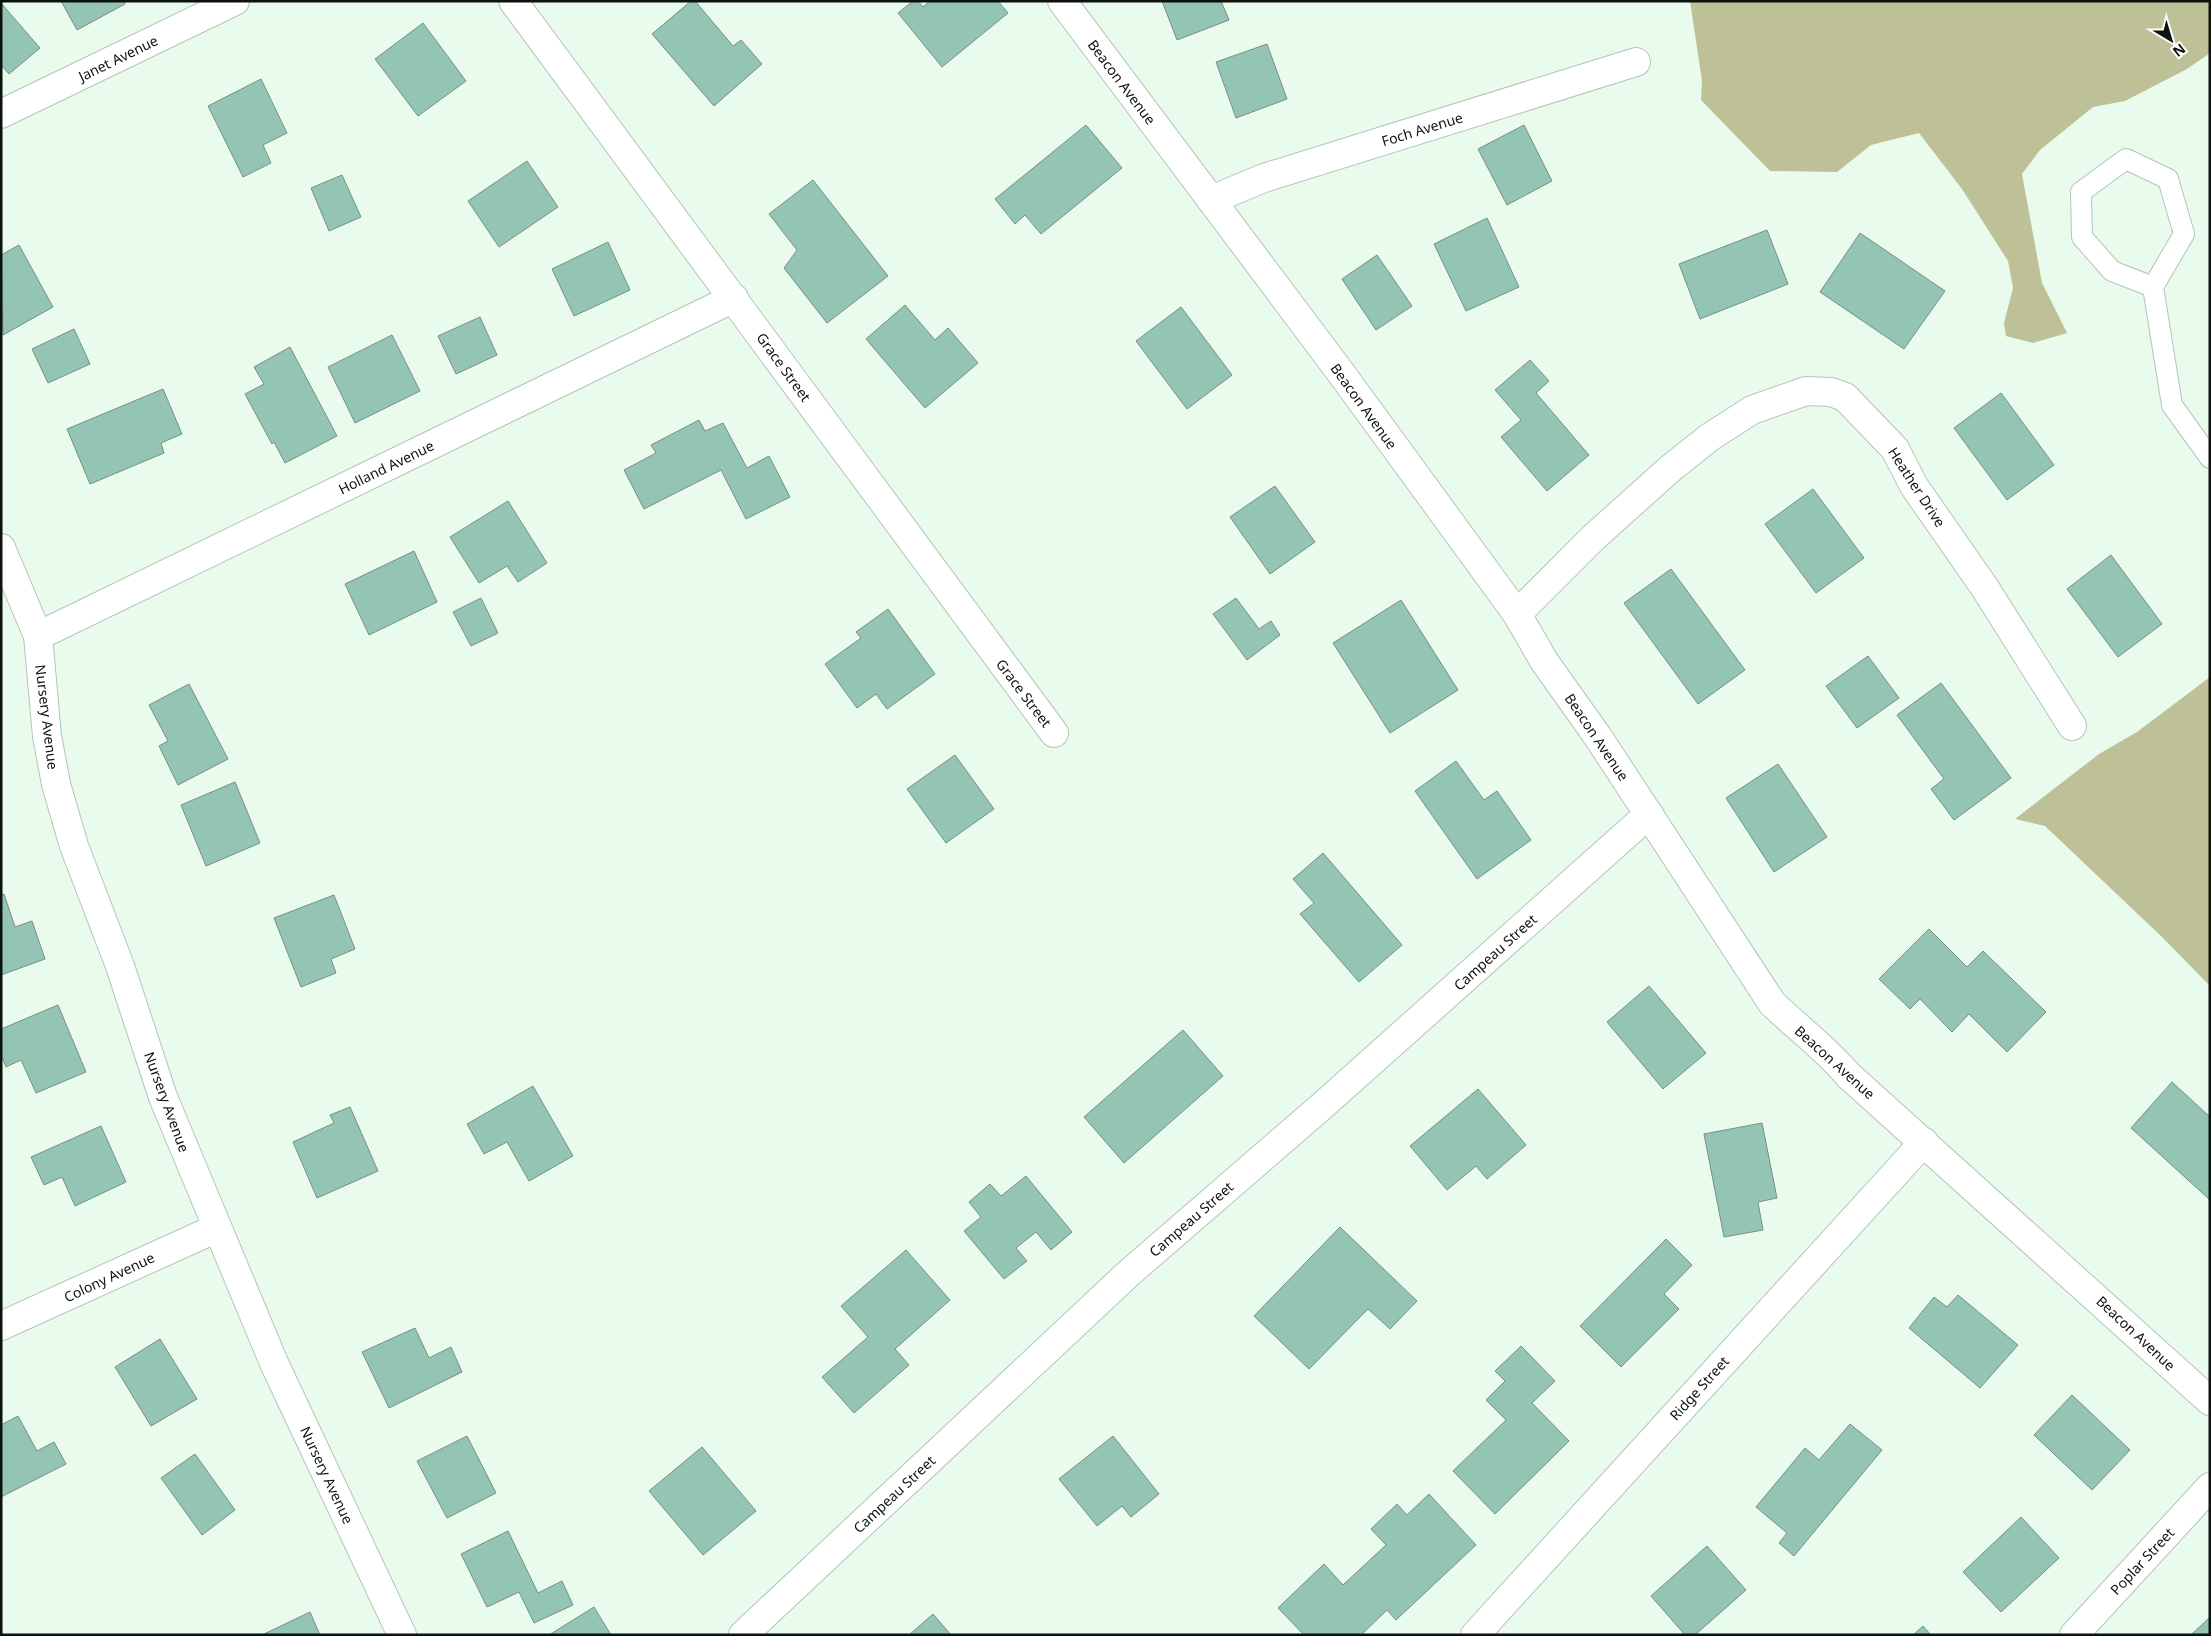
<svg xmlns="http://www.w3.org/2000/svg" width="2211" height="1636" viewBox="0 0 2211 1636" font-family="'Noto Sans',sans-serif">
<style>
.forest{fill:#bec197}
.building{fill:#94c5b4;stroke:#788f86}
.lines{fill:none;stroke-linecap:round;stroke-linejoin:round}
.service-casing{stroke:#b3c5b7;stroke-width:22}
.minor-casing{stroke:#b3c5b7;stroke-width:30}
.tertiary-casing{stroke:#b3c5b7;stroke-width:30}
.service{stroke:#fff;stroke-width:20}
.minor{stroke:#fff;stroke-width:28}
.tertiary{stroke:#fff;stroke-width:28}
.labels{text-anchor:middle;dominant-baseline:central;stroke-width:4;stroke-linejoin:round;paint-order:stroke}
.street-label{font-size:14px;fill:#0c120d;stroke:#fff}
</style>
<rect width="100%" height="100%" fill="#e8fbec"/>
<g class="forest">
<polygon points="1690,1 2210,1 2210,53 2187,69 2125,101 2093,107 2040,150 2022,174 2042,283 2067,333 2033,343 2006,336 2004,323 2013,288 2008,261 1962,189 1919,133 1871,145 1837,172 1770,171 1701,100 1702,81"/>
<polygon points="2210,677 2210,986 2162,937 2045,826 2015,819 2099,754 2137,732"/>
</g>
<g class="building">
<polygon points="61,1 124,1 125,4 77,30"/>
<polygon points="691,1 695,1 733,46 741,40 762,64 714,106 652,34"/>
<polygon points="913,1 918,1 923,7 930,1 998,1 1008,13 942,67 898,13"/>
<polygon points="1162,1 1221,1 1229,20 1177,40"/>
<polygon points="1,3 40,48 9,74 1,65"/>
<polygon points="423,23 466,81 418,116 375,59"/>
<polygon points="1267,44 1287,99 1236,118 1216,62"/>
<polygon points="261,79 287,133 263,145 271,163 243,177 208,106"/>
<polygon points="1086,125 1122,168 1041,234 1025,215 1015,224 995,199"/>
<polygon points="1524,125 1552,181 1507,205 1478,149"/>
<polygon points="527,161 558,207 499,247 468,201"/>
<polygon points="342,175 361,217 329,231 311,188"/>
<polygon points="813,180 888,276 827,323 784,268 797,250 769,214"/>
<polygon points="1487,218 1519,287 1466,311 1434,244"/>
<polygon points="1767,230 1788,284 1700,319 1679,264"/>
<polygon points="1860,233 1945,291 1904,349 1820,292"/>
<polygon points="608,242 630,290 574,316 552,269"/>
<polygon points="19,245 53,307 3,335 1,255"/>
<polygon points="1377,255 1412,306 1376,330 1342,279"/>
<polygon points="905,305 935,340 948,328 978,363 925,408 866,339"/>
<polygon points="1181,307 1232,375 1187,409 1136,341"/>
<polygon points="480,317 497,355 456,374 438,336"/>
<polygon points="74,329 90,364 48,383 32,349"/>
<polygon points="392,335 420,391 355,423 328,367"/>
<polygon points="290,347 337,436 285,463 274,442 272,444 245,394 264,384 254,367"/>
<polygon points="1530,360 1549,381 1536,393 1589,455 1547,491 1501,437 1521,420 1495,390"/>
<polygon points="163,389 182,434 161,443 164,453 90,484 67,429"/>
<polygon points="2001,393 2054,465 2007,500 1954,428"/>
<polygon points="699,420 705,431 723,423 747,468 769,456 790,497 746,519 721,470 644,509 624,470 656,453 651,445"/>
<polygon points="1275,486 1315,542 1270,574 1230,517"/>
<polygon points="1813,489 1864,558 1816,593 1765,524"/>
<polygon points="508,501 547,563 518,582 507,566 479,583 450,537"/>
<polygon points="414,551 437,602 369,635 345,584"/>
<polygon points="2111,555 2162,624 2118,657 2067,589"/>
<polygon points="1671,569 1745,670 1698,704 1624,603"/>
<polygon points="481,598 498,633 471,646 453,612"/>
<polygon points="1236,598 1259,629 1271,621 1280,635 1247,660 1213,614"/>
<polygon points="1401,600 1458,690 1390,733 1333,643"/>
<polygon points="888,609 935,674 887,709 876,694 857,708 825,664 861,638 856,632"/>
<polygon points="1868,656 1899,698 1857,728 1826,686"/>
<polygon points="1941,683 2011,778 1954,820 1931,789 1944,779 1897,715"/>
<polygon points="189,684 228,759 178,785 159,746 168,741 149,705"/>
<polygon points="955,755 994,809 946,843 907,789"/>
<polygon points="1456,761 1484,800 1497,791 1531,840 1477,879 1415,791"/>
<polygon points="1778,764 1827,837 1774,872 1726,798"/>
<polygon points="235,782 260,843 206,866 181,805"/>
<polygon points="1323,853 1402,945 1359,982 1300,914 1314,903 1293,879"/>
<polygon points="4,894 15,927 32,921 45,959 1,975 1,895"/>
<polygon points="334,895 355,949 331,959 336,973 301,987 274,918"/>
<polygon points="1929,929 1967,967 1983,951 2046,1012 2007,1052 1969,1014 1952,1032 1920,999 1910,1009 1879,979"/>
<polygon points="1649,986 1706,1053 1663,1089 1607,1022"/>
<polygon points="58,1005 86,1072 36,1093 21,1060 6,1067 1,1055 1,1029"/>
<polygon points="1183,1030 1223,1076 1124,1163 1084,1117"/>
<polygon points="2172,1082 2210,1117 2210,1200 2131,1128"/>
<polygon points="533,1086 573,1156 529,1181 507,1142 484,1154 467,1124"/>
<polygon points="1478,1089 1526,1145 1487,1179 1476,1166 1447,1190 1410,1146"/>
<polygon points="350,1107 378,1171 317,1198 293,1142 334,1123 330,1115"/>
<polygon points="1762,1123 1777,1198 1758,1202 1763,1230 1724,1237 1704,1134"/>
<polygon points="101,1126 126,1182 75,1206 62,1177 44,1185 31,1157"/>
<polygon points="1026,1176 1072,1232 1051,1250 1036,1232 1016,1248 1027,1261 1004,1279 964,1231 981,1217 969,1202 990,1184 1001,1196"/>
<polygon points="1340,1227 1417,1301 1390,1329 1368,1309 1309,1369 1254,1316"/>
<polygon points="1666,1239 1692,1265 1664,1294 1679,1309 1621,1367 1580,1326"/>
<polygon points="906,1250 950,1300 895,1349 909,1365 854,1413 822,1377 868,1337 841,1306"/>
<polygon points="1958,1295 2018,1345 1980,1388 1909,1328 1934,1297 1947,1307"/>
<polygon points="415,1328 429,1358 451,1347 462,1372 389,1408 362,1352"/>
<polygon points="160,1339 197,1399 151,1426 115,1367"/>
<polygon points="1521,1346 1555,1381 1532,1403 1569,1441 1495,1514 1453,1471 1506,1420 1486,1400 1505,1381 1495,1371"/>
<polygon points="2072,1395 2130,1450 2092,1490 2034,1435"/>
<polygon points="18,1416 37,1451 54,1442 66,1464 1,1497 1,1425"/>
<polygon points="1850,1424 1882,1450 1794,1556 1779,1543 1787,1533 1756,1507 1805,1448 1819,1460"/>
<polygon points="467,1436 496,1493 447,1518 417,1461"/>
<polygon points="1113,1436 1159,1494 1131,1517 1122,1506 1097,1526 1059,1479"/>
<polygon points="702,1447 756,1511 703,1555 649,1491"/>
<polygon points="195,1454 235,1510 202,1535 161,1478"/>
<polygon points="1429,1494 1476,1545 1396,1620 1387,1610 1361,1635 1304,1635 1278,1608 1324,1564 1343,1585 1386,1545 1371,1529 1397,1504 1407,1515"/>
<polygon points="2021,1517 2059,1558 2001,1612 1963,1572"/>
<polygon points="508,1531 538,1593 562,1581 573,1605 534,1623 519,1592 487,1607 461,1554"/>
<polygon points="1707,1546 1746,1590 1695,1635 1685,1635 1651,1596"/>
<polygon points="594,1607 611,1635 549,1635"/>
<polygon points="310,1612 320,1635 262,1635"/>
<polygon points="933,1614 951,1635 909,1635"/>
<polygon points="2210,1617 2210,1635 2191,1635"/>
<polygon points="1923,1626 1931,1635 1913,1635"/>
</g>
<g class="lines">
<g class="service-casing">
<polyline id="service" points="2153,287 2112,271 2082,237 2081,192 2126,159 2168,179 2184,234 2153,287 2172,405 2210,458"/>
</g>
<g class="minor-casing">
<g id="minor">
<polyline points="513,1 1054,733"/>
<polyline points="1,114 235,1"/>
<polyline points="1211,200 1264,178 1636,62"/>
<polyline points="1,548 38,636 47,736 56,784 74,846 120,966 163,1097 274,1363 402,1635"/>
<polyline points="1517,614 1594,537 1671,468 1710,437 1752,410 1806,391 1831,392 1845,397 1895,449 1914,486 1985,588 2072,726"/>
<polyline points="38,636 734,298"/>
<polyline points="1,1326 217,1228"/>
<polyline points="1475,1635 1924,1142"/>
<polyline points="2074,1635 2210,1487"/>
</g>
</g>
<g class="tertiary-casing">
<g id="tertiary">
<path d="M1062 1 1341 373 1517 614 1544 661 1598 737 1772 1003C1796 1027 1827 1049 1848 1075L2210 1401"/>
<polyline points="743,1635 1129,1273 1322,1106 1649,814"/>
</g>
</g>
<use href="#service" class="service"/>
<use href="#minor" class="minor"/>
<use href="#tertiary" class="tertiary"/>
</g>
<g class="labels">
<g class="street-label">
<text transform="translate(118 58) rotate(-26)">Janet Avenue</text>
<text transform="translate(1122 82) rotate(53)">Beacon Avenue</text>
<text transform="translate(1422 129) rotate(-17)">Foch Avenue</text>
<text transform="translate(784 367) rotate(54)">Grace Street</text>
<text transform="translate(1364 406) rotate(54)">Beacon Avenue</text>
<text transform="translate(386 467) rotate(-26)">Holland Avenue</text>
<text transform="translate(1917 487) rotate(57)">Heather Drive</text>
<text transform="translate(1024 693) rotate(53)">Grace Street</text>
<text transform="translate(47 717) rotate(83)">Nursery Avenue</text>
<text transform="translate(1597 737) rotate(56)">Beacon Avenue</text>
<text transform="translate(1495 952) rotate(-42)">Campeau Street</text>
<text transform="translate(1835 1062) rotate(42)">Beacon Avenue</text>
<text transform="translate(167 1102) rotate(70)">Nursery Avenue</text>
<text transform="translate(1191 1219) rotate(-41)">Campeau Street</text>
<text transform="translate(109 1277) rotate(-25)">Colony Avenue</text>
<text transform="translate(2136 1333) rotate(43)">Beacon Avenue</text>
<text transform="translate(1699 1388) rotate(-48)">Ridge Street</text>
<text transform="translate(327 1475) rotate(65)">Nursery Avenue</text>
<text transform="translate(894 1494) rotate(-43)">Campeau Street</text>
<text transform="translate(2142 1561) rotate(-47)">Poplar Street</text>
</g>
</g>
<rect width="2211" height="1636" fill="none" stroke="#0c120d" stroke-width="5"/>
<g transform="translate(2171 40) rotate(142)" stroke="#ffffff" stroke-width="4" paint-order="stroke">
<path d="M0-4L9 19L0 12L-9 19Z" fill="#0c120d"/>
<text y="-8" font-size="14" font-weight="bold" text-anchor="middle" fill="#0c120d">N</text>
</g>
</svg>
